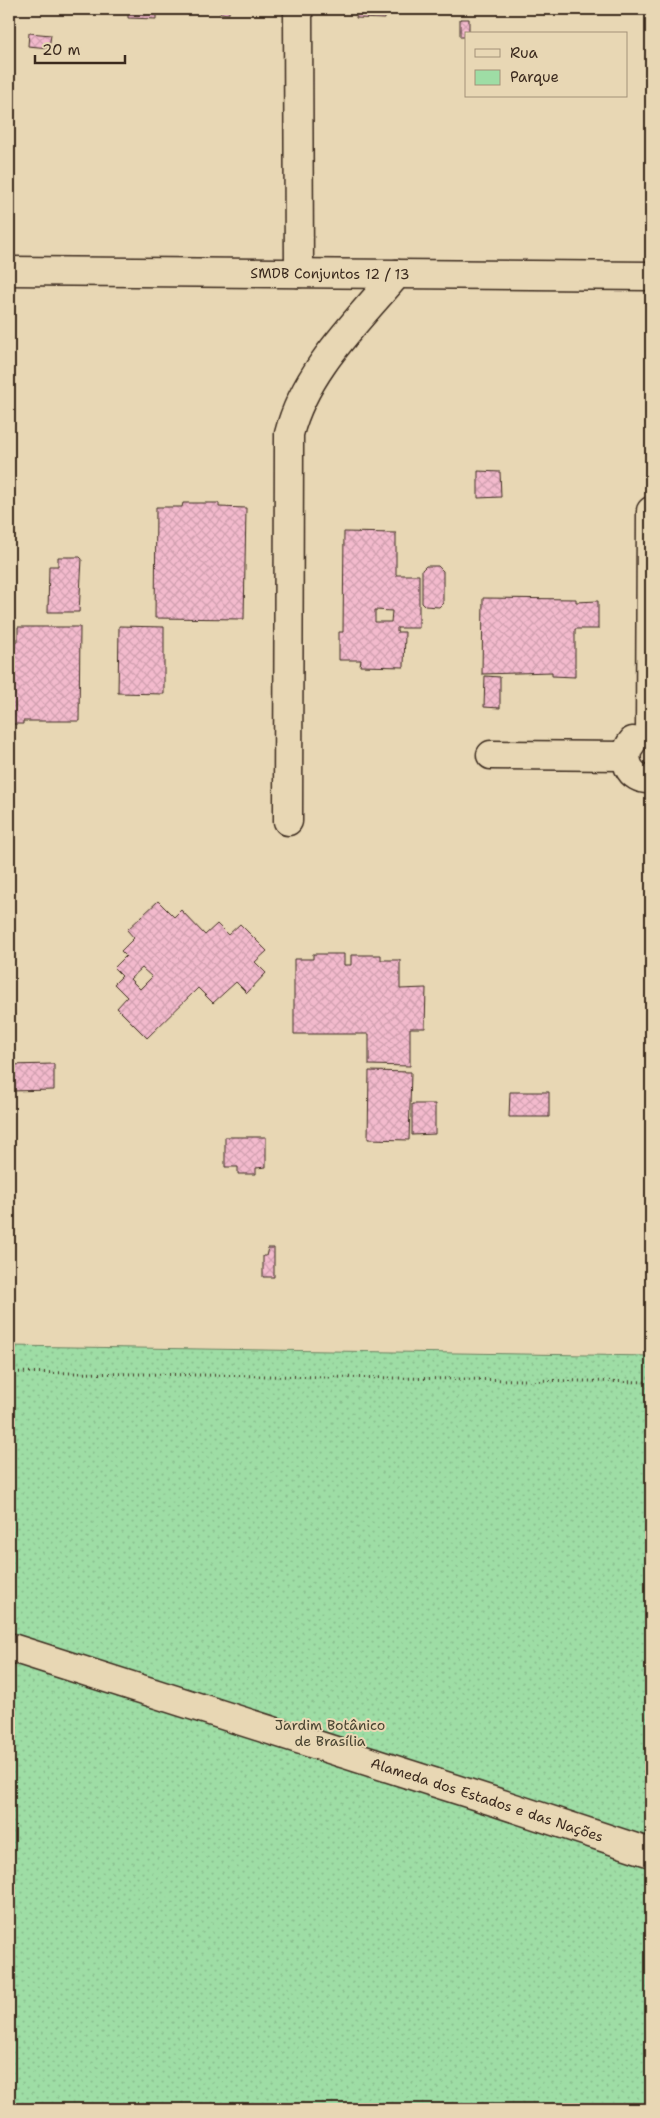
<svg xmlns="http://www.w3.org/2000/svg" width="660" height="2118" viewBox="0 0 660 2118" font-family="'Shantell Sans',sans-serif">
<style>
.green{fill:url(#green-dots);stroke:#6c8462}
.building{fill:url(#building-cross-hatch);stroke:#3b2a1e;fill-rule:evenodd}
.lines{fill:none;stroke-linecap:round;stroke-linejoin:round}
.minor-casing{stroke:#3b2a1e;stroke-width:31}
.path{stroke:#3b2a1e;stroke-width:3;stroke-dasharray:1 4;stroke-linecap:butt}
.minor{stroke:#e8d7b4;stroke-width:28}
.labels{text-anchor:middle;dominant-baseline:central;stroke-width:4;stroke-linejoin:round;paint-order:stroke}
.street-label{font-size:14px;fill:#3b2a1e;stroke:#e8d7b4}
.park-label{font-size:14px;fill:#4a4532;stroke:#e8d7b4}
</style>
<defs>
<pattern id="green-dots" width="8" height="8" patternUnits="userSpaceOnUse" patternTransform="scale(1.25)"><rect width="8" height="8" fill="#9edda5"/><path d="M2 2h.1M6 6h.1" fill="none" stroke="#89be8e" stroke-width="1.8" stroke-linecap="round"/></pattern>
<pattern id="building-cross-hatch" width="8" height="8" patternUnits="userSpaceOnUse" patternTransform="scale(1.25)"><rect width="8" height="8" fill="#f3bacd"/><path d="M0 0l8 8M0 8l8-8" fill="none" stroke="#d1a0b0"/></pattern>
</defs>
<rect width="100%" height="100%" fill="#e8d7b4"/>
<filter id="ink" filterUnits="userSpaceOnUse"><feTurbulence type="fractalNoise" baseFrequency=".02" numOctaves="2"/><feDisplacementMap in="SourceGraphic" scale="10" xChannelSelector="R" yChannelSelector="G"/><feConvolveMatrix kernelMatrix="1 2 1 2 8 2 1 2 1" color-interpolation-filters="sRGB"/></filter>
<g filter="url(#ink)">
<polygon class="green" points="9,1346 651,1356 651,2109 9,2109"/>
<g class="building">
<polygon points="128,9 156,9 156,19 128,18"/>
<polygon points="170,9 190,9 189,14 170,13"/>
<polygon points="219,9 229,9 229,14 220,13"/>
<polygon points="357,9 385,9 385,19 356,18"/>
<polygon points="460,19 469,19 469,34 466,34 466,37 460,37"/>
<polygon points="29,33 51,35 49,48 28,46"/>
<polygon points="478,471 500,472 501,497 478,498"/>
<polygon points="183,503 219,503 219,507 246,508 244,619 155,618 156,507 182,507"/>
<path d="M344 532 396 533V575H419V628H397V632H405L404 667 360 666 361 660H339V632H343ZM375 610 392 611 391 622H375Z"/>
<polygon points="58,557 80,557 82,559 79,612 48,612 49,566 58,566"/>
<polygon points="426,566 438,566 443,571 443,603 439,607 425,606 422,603 422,570"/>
<polygon points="483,598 576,599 576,602 598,601 598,629 575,629 575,677 552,676 552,672 482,674"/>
<polygon points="119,626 164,627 164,694 118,693"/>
<polygon points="18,627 80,627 79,721 23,721 23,724 9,724 9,641 18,641"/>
<polygon points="485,676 500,677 500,708 484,707"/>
<path d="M158 901 174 917 181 910 205 935 217 924 228 935 240 924 267 951 255 962 266 973 247 993 236 982 213 1003 198 988 147 1038 117 1008 127 997 114 984 122 976 114 968 126 956 121 951 134 938 127 930ZM142 968 152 977 140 989 130 979Z"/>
<polygon points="313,954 344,954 344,965 351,965 351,955 381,955 381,960 400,960 400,989 426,988 425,1028 410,1028 410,1066 369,1065 369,1034 294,1034 294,959 313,959"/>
<polygon points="54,1064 54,1090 9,1091 9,1065"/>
<polygon points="369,1071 411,1072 409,1140 368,1139"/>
<polygon points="510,1092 549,1092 549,1117 509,1117"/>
<polygon points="412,1104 435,1104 435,1134 412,1135"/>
<polygon points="225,1137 266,1137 266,1167 256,1168 256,1174 238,1174 238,1167 225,1167"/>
<polygon points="268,1248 274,1248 274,1277 263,1277 263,1256 266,1256"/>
</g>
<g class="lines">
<g class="minor-casing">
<g id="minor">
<polyline points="298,9 299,273"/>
<path id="s1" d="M9 271 651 276"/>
<polyline points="650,735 651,511"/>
<path d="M633 741C619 757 629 781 651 779"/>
<polyline points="491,755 626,756"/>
<path d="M288 821 289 434C305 371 356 323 397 274"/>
<path id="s2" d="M9 1647 496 1802 651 1853"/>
</g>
</g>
<polyline class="path" points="9,1372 651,1382"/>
<use href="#minor" class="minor"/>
</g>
</g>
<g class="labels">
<g class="street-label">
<text stroke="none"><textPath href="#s1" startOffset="321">SMDB Conjuntos 12 / 13</textPath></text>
<text stroke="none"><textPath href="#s2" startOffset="502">Alameda dos Estados e das Nações</textPath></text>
</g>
<g class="park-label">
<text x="330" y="1725">Jardim Botânico<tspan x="330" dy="16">de Brasília</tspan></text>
</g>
</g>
<rect width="660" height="2118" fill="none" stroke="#e8d7b4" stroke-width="30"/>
<rect x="15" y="15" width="630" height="2088" fill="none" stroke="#3b2a1e" stroke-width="2" filter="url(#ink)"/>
<rect x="465" y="32" width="162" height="65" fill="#e8d7b4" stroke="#a39278"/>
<rect x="475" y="49" width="25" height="8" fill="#e8d7b4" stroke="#a39278"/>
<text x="510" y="58" font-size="15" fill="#3b2a1e">Rua</text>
<rect x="475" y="70" width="25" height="15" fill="#9edda5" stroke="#a39278"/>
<text x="510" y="82" font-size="15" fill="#3b2a1e">Parque</text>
<path d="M35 55v8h90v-8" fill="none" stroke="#3b2a1e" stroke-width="2.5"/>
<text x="42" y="55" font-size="15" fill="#3b2a1e" stroke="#e8d7b4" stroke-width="4" paint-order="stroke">20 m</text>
</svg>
